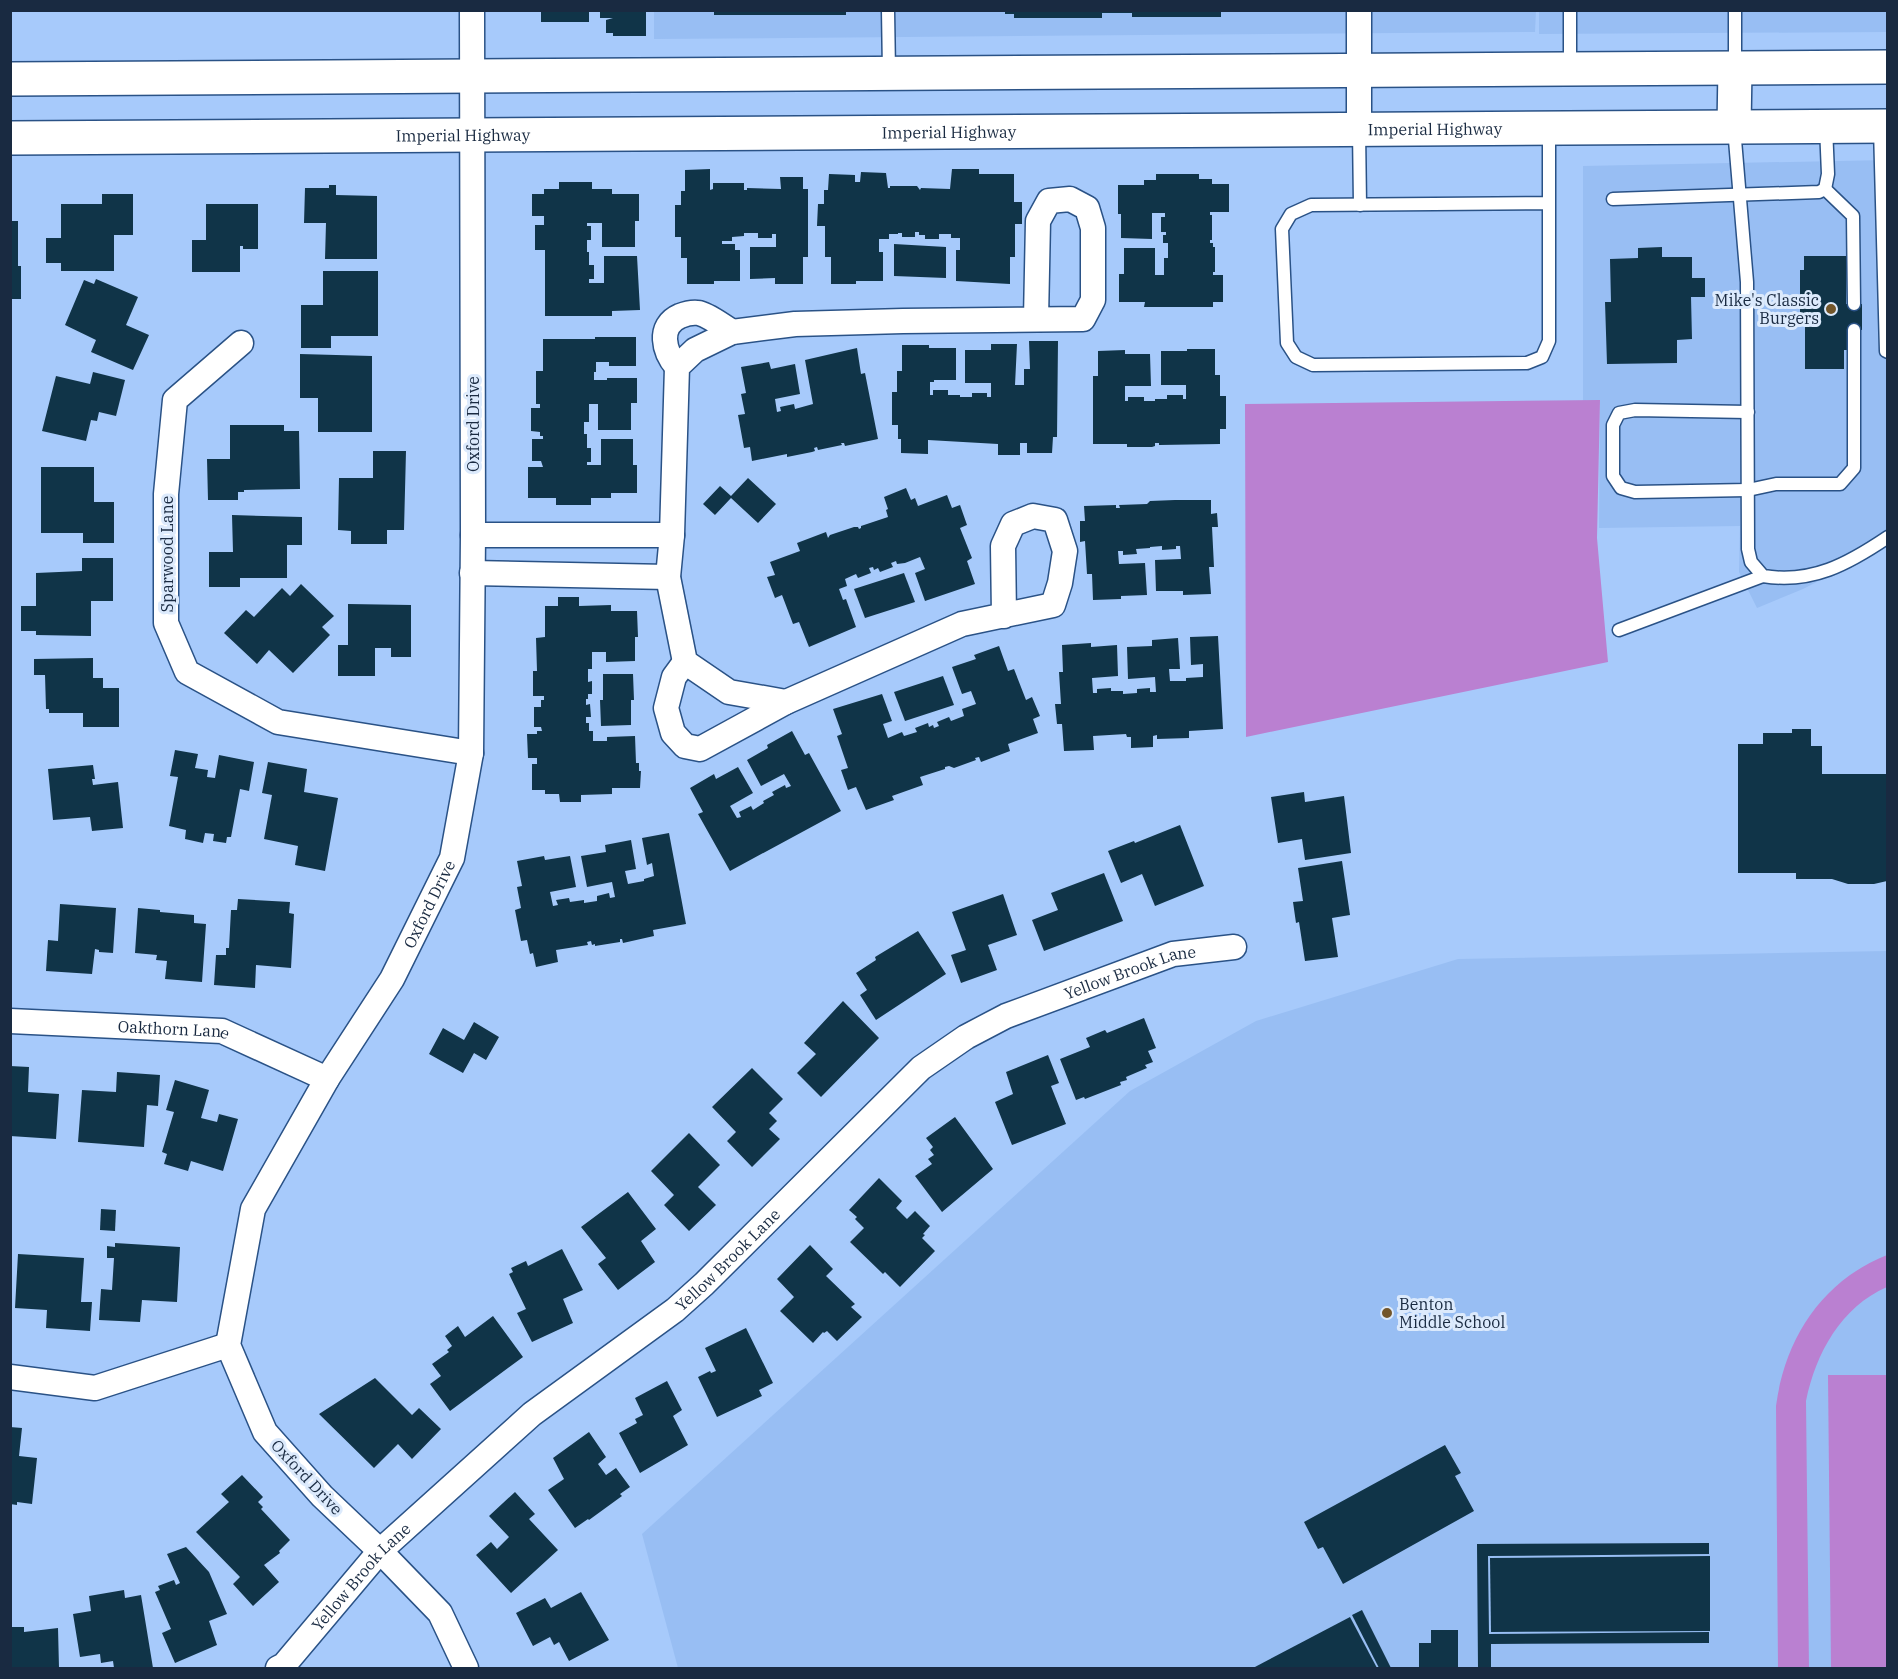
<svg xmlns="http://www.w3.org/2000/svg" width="1898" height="1679" viewBox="0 0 1898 1679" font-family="'IBM Plex Serif',serif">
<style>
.built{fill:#98bef3}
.green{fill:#ba80d1}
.building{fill:#103448}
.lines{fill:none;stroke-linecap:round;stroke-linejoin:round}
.service-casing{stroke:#2a5286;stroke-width:15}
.minor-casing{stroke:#2a5286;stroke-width:27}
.primary-casing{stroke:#2a5286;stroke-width:36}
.service{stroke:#fff;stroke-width:12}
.minor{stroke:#fff;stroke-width:24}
.primary{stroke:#fff;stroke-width:33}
.poi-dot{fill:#73562a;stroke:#dceafc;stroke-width:2}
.labels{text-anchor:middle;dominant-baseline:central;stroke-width:6;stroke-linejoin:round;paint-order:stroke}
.street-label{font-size:16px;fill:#192a41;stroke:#dceafc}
.poi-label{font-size:16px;fill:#192a41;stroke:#dceafc;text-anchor:end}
</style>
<rect width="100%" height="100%" fill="#a7cafb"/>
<g class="built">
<polygon points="1536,10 1535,32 654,39 654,11"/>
<polygon points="1539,11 1887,11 1887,32 1539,34"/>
<polygon points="1887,160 1887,546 1803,589 1757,608 1739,572 1740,526 1599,528 1600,401 1583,401 1583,166"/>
<polygon points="1887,951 1887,1668 678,1668 642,1534 1130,1091 1256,1021 1458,959"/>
</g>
<g class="green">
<polygon points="1600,400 1597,538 1608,662 1246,737 1245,404"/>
<path d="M1887 1255V1287C1841 1307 1816 1353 1806 1401L1809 1668H1778L1776 1406C1785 1338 1822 1281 1887 1255Z"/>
<polygon points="1828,1375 1887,1375 1887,1668 1831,1668"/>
</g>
<g class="building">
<rect x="541" y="10" width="48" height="12"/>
<polygon points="600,10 646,10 646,36 613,36 613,33 606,33 606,20 613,18 600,18"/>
<rect x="714" y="10" width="132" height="5"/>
<polygon points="1005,10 1221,10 1221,17 1132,17 1132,13 1102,13 1102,18 1014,18 1014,14 1005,14"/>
<polygon points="710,169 710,190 713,189 713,183 744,183 744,190 747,190 747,188 781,189 780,177 803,177 803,189 808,189 808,257 803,257 803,284 775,284 775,278 750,279 750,247 776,247 776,234 772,234 772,238 758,238 758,233 744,233 744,236 732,237 732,241 722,241 722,244 735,244 735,250 740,250 740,281 714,281 714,284 687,284 687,258 681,258 681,237 675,237 675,205 681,205 681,191 685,191 685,170"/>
<polygon points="952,169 979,169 979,174 1014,174 1014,202 1022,202 1022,224 1015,224 1015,257 1010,257 1010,284 956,281 956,250 960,250 960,238 951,238 951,234 939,234 939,239 925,239 925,235 919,235 919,232 915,232 915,237 902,237 902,233 898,233 898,234 889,234 889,239 879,239 879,252 883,252 883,281 856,281 856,284 831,284 831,257 825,257 825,226 817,226 818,204 824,204 824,190 828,190 829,174 855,175 855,182 860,182 861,172 886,173 888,188 890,188 890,186 917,186 920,190 921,188 950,189"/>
<polygon points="1156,174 1199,174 1199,179 1212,179 1212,184 1229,184 1229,212 1210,212 1210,215 1212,215 1212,240 1210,240 1210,243 1213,243 1213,247 1215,247 1215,272 1213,272 1213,275 1223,275 1223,302 1213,302 1213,307 1144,307 1145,302 1119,302 1119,274 1124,274 1124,248 1155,248 1155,275 1164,275 1164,258 1168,258 1168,243 1163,243 1163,235 1166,235 1166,232 1161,232 1161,217 1165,217 1165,213 1152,213 1152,239 1121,238 1121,214 1118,214 1118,185 1144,185 1144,180 1156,180"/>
<polygon points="559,182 592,182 592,189 612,189 612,194 639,194 639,221 635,221 635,247 602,247 602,223 587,223 587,226 591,226 591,240 587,240 587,252 589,252 589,265 594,265 594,279 589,279 589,283 604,283 604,256 637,256 640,310 612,311 612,316 545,316 545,250 535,250 535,225 544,225 544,216 532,216 532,194 544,194 544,189 559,189"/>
<polygon points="329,185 336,185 336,195 377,196 377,259 325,259 326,223 304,223 305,188 329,188"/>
<polygon points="102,194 133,194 133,235 114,235 114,271 61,271 61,263 46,263 46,238 61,238 61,204 102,204"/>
<polygon points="206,204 258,204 258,249 243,249 243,246 240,246 240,272 192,272 192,240 206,240"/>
<polygon points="10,221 18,221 18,266 21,266 21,299 10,299"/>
<polygon points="894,244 946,247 946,278 894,276"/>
<polygon points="1662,247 1662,257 1692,257 1692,278 1705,278 1705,297 1691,297 1692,339 1677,340 1677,363 1607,364 1605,302 1611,302 1610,259 1638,258 1638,248"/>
<polygon points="1804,256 1847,256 1846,304 1862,304 1862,330 1847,330 1847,350 1844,350 1844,369 1805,369 1805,314 1800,314 1800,270 1804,270"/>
<polygon points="323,271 378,271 378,336 331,336 331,348 301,348 301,305 323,305"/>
<polygon points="96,279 138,297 126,325 149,335 133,370 91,352 96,340 65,325 84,280 94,284"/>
<polygon points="595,337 636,337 636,366 609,366 609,362 596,362 596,372 594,372 594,380 607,380 607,378 637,378 637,403 631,403 631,430 598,430 598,404 589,404 589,422 584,422 584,434 587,434 587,448 591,448 591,462 587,462 587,465 601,465 601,439 633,439 633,465 637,465 637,493 611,493 611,498 591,498 591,505 556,505 556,498 528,498 528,467 543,467 541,461 532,461 532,439 543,439 543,436 540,436 540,432 531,431 531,408 540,408 540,404 536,404 536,371 543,371 543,339 595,339"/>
<polygon points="1029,341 1058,341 1057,437 1053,437 1052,453 1027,453 1027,443 1020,443 1020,455 998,455 998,444 928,440 928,454 901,453 901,439 898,439 898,425 892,425 892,392 897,392 897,371 902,371 902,345 929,345 929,348 956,348 956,380 934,380 934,382 930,382 930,395 933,395 933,390 948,390 948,395 960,395 960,397 972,397 972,393 987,393 987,397 991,397 991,383 965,383 965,350 991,350 991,344 1017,344 1015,385 1024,385 1024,369 1030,369"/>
<polygon points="857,348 861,374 865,373 878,439 845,446 844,443 841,443 842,445 818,450 817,447 814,448 815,451 812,452 787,457 787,454 752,461 750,447 744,448 738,415 745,414 741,394 746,393 741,367 769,362 771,369 795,364 800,394 775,399 777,412 781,411 780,407 794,404 795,409 813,404 805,360"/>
<polygon points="1187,349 1215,349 1215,375 1220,375 1220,396 1226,396 1226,429 1220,429 1220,444 1159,445 1159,443 1155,443 1155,446 1152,447 1127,447 1127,444 1093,444 1093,376 1098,376 1098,351 1125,350 1125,354 1150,354 1151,386 1125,386 1125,401 1128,401 1128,397 1144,397 1144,401 1155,401 1155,399 1167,399 1167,395 1183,395 1183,399 1186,399 1186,385 1161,385 1161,351 1187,351"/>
<polygon points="300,354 372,356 372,432 318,432 318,398 300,398"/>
<polygon points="93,372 125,380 116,416 99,412 97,421 91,420 86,441 42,431 56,376 90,384"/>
<polygon points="230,425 284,425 284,431 299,431 300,489 244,490 244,492 238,492 238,500 208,500 207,459 230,459"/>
<polygon points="373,451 406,451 404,530 387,530 387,544 351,544 351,531 338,530 339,478 373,478"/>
<polygon points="41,467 94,467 94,502 114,502 114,543 83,543 83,533 41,533"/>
<polygon points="748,478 776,504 758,523 731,498 715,515 703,504 720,486 731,496"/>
<polygon points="906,488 911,500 915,498 918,506 947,495 952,508 960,505 967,525 960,528 972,558 967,561 975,584 925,601 915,573 925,569 920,557 905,563 897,564 896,561 891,563 893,567 880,572 878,568 874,570 873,567 869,568 871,573 858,578 856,574 845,579 847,586 839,589 843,600 846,599 856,627 809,647 799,622 793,624 782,595 775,598 767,577 775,575 770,562 800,551 797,543 826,532 828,538 830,535 854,527 858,527 859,529 861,528 861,526 888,517 886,510 888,509 884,497"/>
<polygon points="1175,500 1211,500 1211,514 1217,513 1218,527 1212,527 1214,567 1209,567 1211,594 1183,595 1183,591 1156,591 1155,560 1181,559 1180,546 1176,546 1176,549 1162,550 1162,546 1150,547 1150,548 1136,549 1137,554 1123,555 1123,551 1118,551 1119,564 1145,563 1147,595 1121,596 1121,599 1093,600 1092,574 1087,574 1085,541 1080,542 1080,521 1085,521 1084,506 1116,505 1116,508 1120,508 1119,505 1147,504 1150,501"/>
<polygon points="232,515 302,517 302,545 287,545 287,578 240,578 240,587 209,587 209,552 233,552"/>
<polygon points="82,558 113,558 113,601 91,601 91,636 36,635 36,631 21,631 21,606 36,606 36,573 82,571"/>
<polygon points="904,573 915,602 865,618 854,589"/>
<polygon points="301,584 334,616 322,627 330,635 293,673 269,650 257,664 224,633 246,610 254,617 282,588 290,596"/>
<polygon points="558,597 579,597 579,606 611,605 611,611 637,611 638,637 635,637 635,661 606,662 606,652 592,652 592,669 588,669 588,682 592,681 592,694 588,694 588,699 586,699 586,705 590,704 591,717 586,717 586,723 589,723 589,731 593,731 593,741 607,741 607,737 635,736 636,763 639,763 639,771 641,771 640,788 612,788 612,794 581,795 581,802 560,802 559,794 545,794 545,790 532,790 532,764 537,764 537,758 528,758 527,734 537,734 537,731 542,731 541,727 534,727 534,707 541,707 541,700 544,700 544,696 533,696 533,671 537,671 536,638 545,637 545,606 558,606"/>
<polygon points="348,604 411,605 411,657 391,657 391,648 375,648 375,676 338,676 338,645 348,645"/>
<polygon points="1218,636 1223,729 1189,731 1189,738 1157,739 1157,735 1153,736 1153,747 1131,748 1131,737 1127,737 1126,734 1093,736 1094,750 1064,751 1062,724 1057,724 1055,704 1061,704 1059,672 1063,672 1062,645 1091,643 1091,647 1117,645 1118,676 1092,678 1093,693 1097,693 1097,689 1111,688 1111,691 1123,691 1123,694 1137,693 1137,689 1150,688 1150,692 1156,692 1155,677 1128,679 1127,647 1152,646 1152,640 1178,638 1180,669 1169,669 1170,681 1186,681 1186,678 1203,677 1203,664 1191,665 1190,637"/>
<polygon points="999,646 1008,671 1014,669 1026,700 1032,697 1040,716 1033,719 1038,733 1008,744 1010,751 981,762 979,757 975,758 976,760 954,768 949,766 945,767 945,769 920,777 923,785 892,796 894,800 866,810 856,787 848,790 841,770 848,768 837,736 842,734 833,709 882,694 892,721 883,724 888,738 902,732 904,736 917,732 915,728 928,723 929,727 933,725 934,728 939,726 937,722 949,717 951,721 964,716 962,709 976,704 971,691 962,694 952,667 976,659 974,655"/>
<polygon points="93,658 93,678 103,678 103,688 119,688 119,727 83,727 83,713 49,713 49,709 46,709 45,675 34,675 34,659"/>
<polygon points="603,674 633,674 634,700 631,700 631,725 601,726 600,700 603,700"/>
<polygon points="943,676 954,705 905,721 894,692"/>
<polygon points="1792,729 1811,729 1811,746 1822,746 1822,774 1888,774 1887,881 1874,884 1848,884 1832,879 1796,879 1796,873 1738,873 1738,744 1763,744 1763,733 1792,733"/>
<polygon points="792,731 805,755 809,753 841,811 730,871 698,814 703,812 690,788 714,774 716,779 738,767 753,793 730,806 737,818 741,817 739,812 751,806 753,810 764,803 763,801 774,795 772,792 785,785 786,788 791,786 784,774 761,786 747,760 768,748 767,745"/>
<polygon points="175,750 198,754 195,768 208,770 207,777 215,778 219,755 254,762 249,791 240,789 231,837 227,837 226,843 213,841 214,834 205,833 203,843 185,839 186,830 169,826 178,777 170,776"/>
<polygon points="268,762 307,769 304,792 338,798 325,871 295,865 298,846 264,839 272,795 262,793"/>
<polygon points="93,765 95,779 92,779 93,785 118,782 123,828 92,831 90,817 53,820 48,769"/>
<polygon points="1304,792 1305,802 1344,796 1351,853 1305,860 1302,839 1278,843 1271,797"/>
<polygon points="1180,825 1204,886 1155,906 1142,874 1121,883 1108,851 1134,841 1135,843"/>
<polygon points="669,833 686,924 653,930 654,936 623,943 622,939 620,939 620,942 595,946 595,944 592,945 591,941 587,942 588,945 556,950 558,962 536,967 533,953 530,954 527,940 521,941 515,910 521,908 517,887 522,886 517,861 544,856 545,860 570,856 576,887 550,892 553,906 558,905 556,900 569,898 570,902 584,900 584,903 597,901 597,896 609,893 610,898 615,897 612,882 587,887 581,856 606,852 605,845 631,840 636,869 625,871 628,884 644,881 644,879 654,876 652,863 647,865 642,838"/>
<polygon points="1342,861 1350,915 1332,918 1338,957 1305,961 1299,922 1296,923 1293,902 1303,901 1298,868"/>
<polygon points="1104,873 1123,921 1044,951 1032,920 1058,910 1051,893"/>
<polygon points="1003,894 1017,935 988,945 997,970 961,983 951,955 966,950 952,912"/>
<polygon points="238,899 290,902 289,913 294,914 291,968 256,965 255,988 214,985 216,955 226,955 226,948 229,948 231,910 237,910"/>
<polygon points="60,904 116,908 113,953 99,952 99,950 95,949 92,974 46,971 48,940 58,941"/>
<polygon points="138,908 160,910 160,912 194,915 194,923 206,924 202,982 165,979 167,961 156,960 157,955 135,953"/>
<polygon points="918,931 946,974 876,1020 860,995 867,990 856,973 876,960 875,957"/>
<polygon points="843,1001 879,1038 821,1097 797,1073 816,1054 804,1043"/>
<polygon points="1144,1018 1156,1048 1148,1051 1153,1062 1145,1065 1147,1068 1126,1077 1127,1080 1120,1082 1121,1085 1085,1099 1084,1097 1076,1100 1060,1059 1090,1047 1086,1038 1105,1030 1107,1033"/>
<polygon points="474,1022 499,1037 486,1060 474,1053 463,1073 429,1054 443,1028 464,1040"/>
<polygon points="1048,1055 1059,1083 1051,1086 1066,1124 1012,1145 995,1102 1013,1094 1006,1072"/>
<polygon points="10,1066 29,1067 28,1092 59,1094 56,1139 10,1136"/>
<polygon points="752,1068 783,1099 769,1113 777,1121 769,1129 780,1139 752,1167 727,1141 736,1132 712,1107"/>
<polygon points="117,1072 160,1075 158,1106 147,1105 144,1147 78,1142 82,1090 116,1092"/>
<polygon points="175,1080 209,1090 201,1118 217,1122 219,1114 238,1119 223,1171 191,1161 188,1171 164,1164 167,1154 162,1152 174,1112 166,1110"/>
<polygon points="955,1117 993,1169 942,1212 915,1176 932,1164 928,1159 934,1155 930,1150 933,1147 926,1138"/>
<polygon points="689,1133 720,1165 698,1187 716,1205 689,1231 664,1205 674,1195 651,1171"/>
<polygon points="879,1178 902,1201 896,1208 907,1219 915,1211 930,1226 923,1234 925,1235 922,1238 935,1251 900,1287 885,1272 883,1274 850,1242 864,1228 855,1219 857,1217 849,1210"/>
<polygon points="628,1192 656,1229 641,1241 655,1262 618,1290 598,1264 606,1258 581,1227"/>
<polygon points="101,1209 116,1210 115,1231 100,1230"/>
<polygon points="115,1243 180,1247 177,1302 142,1300 140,1322 99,1320 101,1289 112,1290 114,1258 107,1258 107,1246 115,1247"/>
<polygon points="810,1245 833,1269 826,1276 855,1304 851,1307 862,1317 837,1341 827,1331 824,1333 823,1332 813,1343 780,1311 794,1297 777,1279"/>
<polygon points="562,1249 583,1290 563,1299 573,1323 532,1342 517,1313 526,1309 509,1274 513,1272 511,1268 526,1261 528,1266"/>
<polygon points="18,1254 84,1258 81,1302 92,1302 90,1331 46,1328 47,1310 15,1308"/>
<polygon points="493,1316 523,1357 450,1411 430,1384 441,1376 432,1364 449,1352 447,1350 452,1346 445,1336 458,1326 465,1337"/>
<polygon points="746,1328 773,1383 759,1390 762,1396 717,1417 698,1377 710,1371 711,1373 716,1371 705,1348"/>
<polygon points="375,1378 412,1415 419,1408 441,1429 412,1459 398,1444 374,1468 319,1414"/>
<polygon points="667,1381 682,1410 673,1416 688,1445 640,1473 619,1433 637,1423 635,1419 643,1415 635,1398"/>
<polygon points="10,1427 22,1428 19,1456 37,1458 32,1504 17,1502 17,1505 10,1504"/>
<polygon points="589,1432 606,1457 598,1464 606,1475 616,1468 630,1487 620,1494 622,1496 589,1520 588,1519 575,1528 548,1490 564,1479 553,1458"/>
<polygon points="1445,1445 1461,1473 1455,1476 1474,1511 1343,1584 1323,1547 1318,1549 1304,1522"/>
<polygon points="242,1475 263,1497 258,1502 263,1507 261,1509 290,1540 279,1551 280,1553 264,1565 279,1582 253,1606 233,1584 240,1577 196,1532 229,1502 221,1494"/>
<polygon points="515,1492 535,1514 529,1519 558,1550 511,1593 476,1555 491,1542 497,1549 509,1537 489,1516"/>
<polygon points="1709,1543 1709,1554 1488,1556 1489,1634 1709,1632 1709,1643 1491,1644 1491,1668 1478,1668 1477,1544"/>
<polygon points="186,1547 209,1572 227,1614 209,1621 217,1645 175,1663 162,1633 171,1629 155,1592 160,1590 158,1586 174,1580 176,1585 180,1583 167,1554"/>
<polygon points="1710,1556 1710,1631 1491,1632 1490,1558"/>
<polygon points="124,1590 125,1598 141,1595 153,1668 114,1668 113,1661 101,1663 100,1654 80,1657 73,1614 91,1611 89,1596"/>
<polygon points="581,1592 609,1640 569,1661 559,1642 554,1645 550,1637 533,1646 516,1613 545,1598 551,1608"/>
<polygon points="1362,1610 1391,1668 1379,1668 1352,1615"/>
<polygon points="1350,1617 1377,1668 1253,1668"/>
<polygon points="10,1627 24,1627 24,1632 58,1628 59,1668 10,1668"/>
<polygon points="1431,1630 1458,1630 1458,1668 1419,1668 1419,1643 1431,1643"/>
</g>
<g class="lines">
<g class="service-casing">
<g id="service">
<polyline points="888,10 889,72"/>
<polyline points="1570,10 1570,68"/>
<polyline points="1735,10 1735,67"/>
<path d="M1734 128 1747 282 1748 549 1751 562 1763 576C1812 584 1848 564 1888 537"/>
<polyline points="1880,128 1886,351 1888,352"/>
<polyline points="1359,130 1360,205"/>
<path d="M1549 131C1549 201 1549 271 1549 341L1542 357 1527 363 1313 365 1296 357 1287 343 1282 229 1291 214 1311 205 1549 203"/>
<polyline points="1825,189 1853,216 1854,304"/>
<polyline points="1825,189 1828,174 1826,127"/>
<polyline points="1613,199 1819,192 1825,189"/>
<polyline points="1748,412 1635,410 1619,413 1613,425 1613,476 1621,488 1635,492 1748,490 1776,484 1840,484 1854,468 1854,330"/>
<polyline points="1619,630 1763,576"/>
</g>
</g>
<g class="minor-casing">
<g id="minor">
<polyline points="1359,10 1359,129"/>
<polyline points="241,343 175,400 166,494 166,623 187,672 278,722 471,753"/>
<path d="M677 367C664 352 657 326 680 316 685 314 693 312 699 313 710 316 723 326 732 332"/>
<polyline points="473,535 672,535"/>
<polyline points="472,573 668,577"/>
<polyline points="685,662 674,677 666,708 673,733 685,746 700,749 786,702 962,624 1053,605 1060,583 1065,551 1055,520 1033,516 1013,524 1003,546 1004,616"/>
<polyline points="786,702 729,692 685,662 668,577 672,535 677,367 695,350 732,332 795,324 903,321 1083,319 1093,300 1093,228 1087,208 1070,199 1049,201 1038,221 1036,319"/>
<path id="s1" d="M10 1021 222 1031 327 1079"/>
<polyline points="10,1377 95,1388 228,1345"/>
<path id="s2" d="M278 1668 284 1665 380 1551 532 1414 675 1310 704 1284 921 1068 966 1037 1006 1016 1173 954 1234 947"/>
<path id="s3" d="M466 1668 440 1613 380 1551 322 1496 265 1432 228 1345 253 1209 327 1079 392 979 452 858 471 753 473 535 472 10"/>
</g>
</g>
<g class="primary-casing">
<g id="primary">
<polyline points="10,79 1888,67"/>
<polyline points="1734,127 1735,68"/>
<path id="s4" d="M10 138 1888 126"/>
</g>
</g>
<use href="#service" class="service"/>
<use href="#minor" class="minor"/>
<use href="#primary" class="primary"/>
</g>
<g class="poi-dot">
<circle cx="1831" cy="309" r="6"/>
<circle cx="1387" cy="1313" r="6"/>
</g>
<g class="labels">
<g class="street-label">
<text stroke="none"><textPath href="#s4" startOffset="1425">Imperial Highway</textPath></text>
<text stroke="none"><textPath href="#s4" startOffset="939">Imperial Highway</textPath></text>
<text stroke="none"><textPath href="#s4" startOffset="453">Imperial Highway</textPath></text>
<text transform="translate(473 424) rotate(-90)">Oxford Drive</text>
<text transform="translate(167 554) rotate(-90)">Sparwood Lane</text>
<text stroke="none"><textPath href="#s3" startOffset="898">Oxford Drive</textPath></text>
<text stroke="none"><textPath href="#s2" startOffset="1114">Yellow Brook Lane</textPath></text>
<text stroke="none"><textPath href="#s1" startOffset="164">Oakthorn Lane</textPath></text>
<text stroke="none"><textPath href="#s2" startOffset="610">Yellow Brook Lane</textPath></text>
<text transform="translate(307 1477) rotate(47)">Oxford Drive</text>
<text stroke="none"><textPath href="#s2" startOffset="124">Yellow Brook Lane</textPath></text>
</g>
<g class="poi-label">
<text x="1819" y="300">Mike's Classic<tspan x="1819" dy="18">Burgers</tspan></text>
<text x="1399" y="1304" text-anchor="start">Benton<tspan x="1399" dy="18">Middle School</tspan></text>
</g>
</g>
<rect width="1898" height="1679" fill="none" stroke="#192a41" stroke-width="24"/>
</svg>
